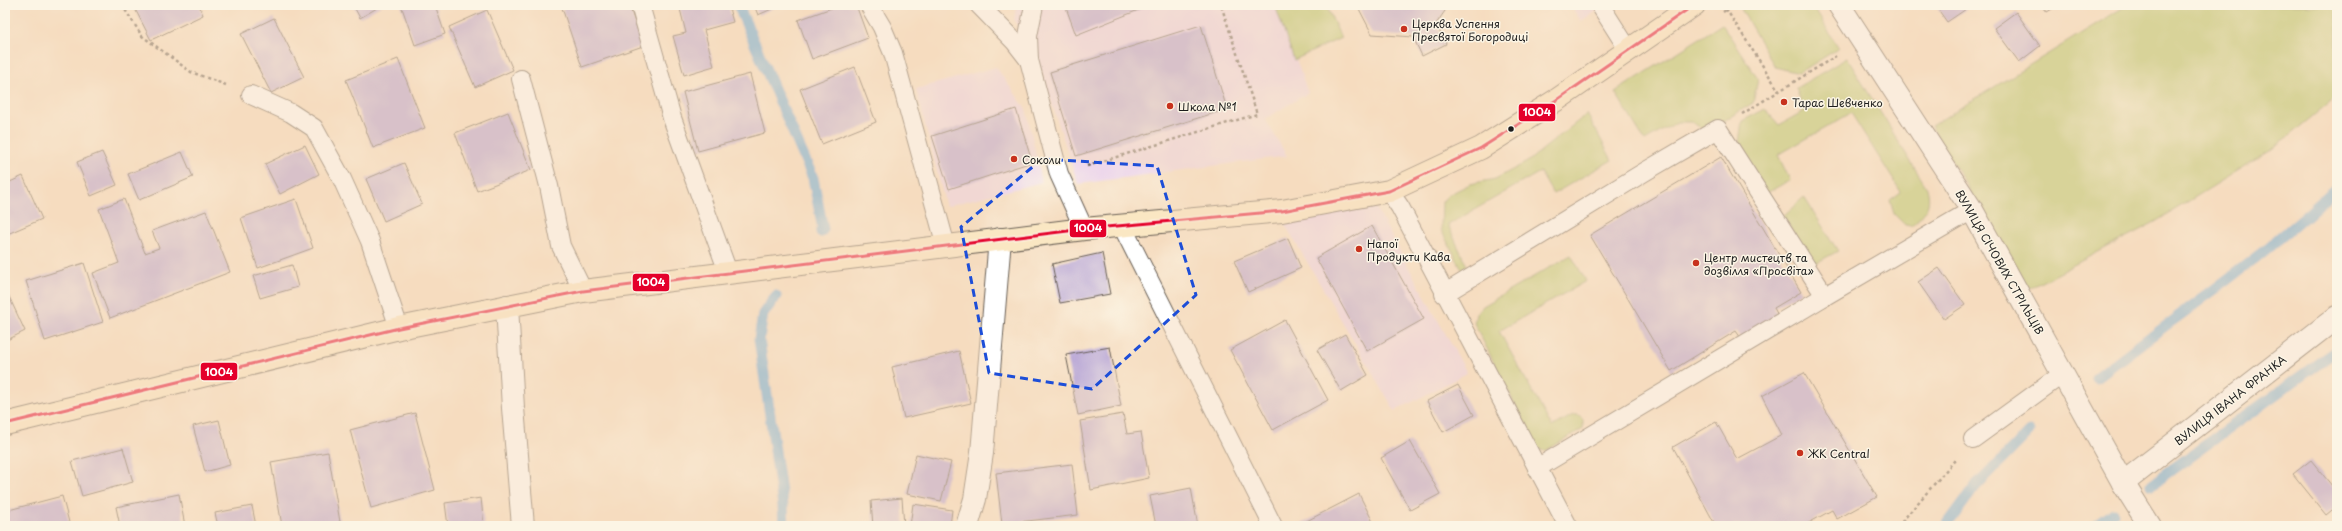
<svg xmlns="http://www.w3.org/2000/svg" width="2342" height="531" viewBox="0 0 2342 531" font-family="'Playpen Sans',sans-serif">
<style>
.built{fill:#ead1ec}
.green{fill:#b3c76b;stroke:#687244}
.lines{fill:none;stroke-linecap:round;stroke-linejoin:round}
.stream{stroke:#63a8d9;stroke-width:11}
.building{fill:#b4a1d5}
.lane-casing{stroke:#685f55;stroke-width:20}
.street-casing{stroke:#685f55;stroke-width:24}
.secondary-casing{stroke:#685f55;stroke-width:24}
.path{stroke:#685f55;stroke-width:2.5;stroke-dasharray:3 3;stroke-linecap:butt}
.lane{stroke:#fff;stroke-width:18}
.street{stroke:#fff;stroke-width:22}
.secondary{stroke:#fae7c3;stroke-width:22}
.bus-1-casing{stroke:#fcf5e5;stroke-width:6}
.bus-1{stroke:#e4002b;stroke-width:3}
.marked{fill:none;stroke:#1d4ed8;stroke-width:3;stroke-dasharray:8 5;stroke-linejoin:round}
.poi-dot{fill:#c8321e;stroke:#fcf5e5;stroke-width:1.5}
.bus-dot{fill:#1c1c1c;stroke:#fcf5e5;stroke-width:1.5}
.labels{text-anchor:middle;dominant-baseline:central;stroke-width:3;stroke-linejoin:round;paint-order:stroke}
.poi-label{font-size:11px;fill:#1c1c1c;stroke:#fcf5e5;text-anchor:start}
.street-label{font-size:11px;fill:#1c1c1c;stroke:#fcf5e5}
.line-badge{stroke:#fcf5e5;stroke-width:1.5}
.badge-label{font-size:11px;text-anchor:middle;font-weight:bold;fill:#fff}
</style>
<rect width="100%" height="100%" fill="#fcf5e5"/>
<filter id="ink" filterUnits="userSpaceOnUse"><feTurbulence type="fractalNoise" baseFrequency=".025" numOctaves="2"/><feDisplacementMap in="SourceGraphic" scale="8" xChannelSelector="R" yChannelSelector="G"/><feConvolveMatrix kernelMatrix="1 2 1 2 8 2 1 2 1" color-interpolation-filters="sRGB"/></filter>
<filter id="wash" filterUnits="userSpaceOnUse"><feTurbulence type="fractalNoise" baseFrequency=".012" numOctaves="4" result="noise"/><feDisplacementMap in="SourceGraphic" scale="16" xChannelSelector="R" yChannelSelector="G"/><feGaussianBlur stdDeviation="0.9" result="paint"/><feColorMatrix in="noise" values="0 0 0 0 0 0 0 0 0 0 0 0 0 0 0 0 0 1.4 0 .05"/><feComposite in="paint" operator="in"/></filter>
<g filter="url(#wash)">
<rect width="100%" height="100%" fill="#f5dcbf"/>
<g class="built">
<polygon points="1017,5 1277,5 1308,93 1265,119 1287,156 1078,184 1040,67 1014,19"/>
<polygon points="1570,5 1606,5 1581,21"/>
<polygon points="996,67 1026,109 1042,182 946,206 916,89"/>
<polygon points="1371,199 1467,373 1395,411 1280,216"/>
</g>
<g class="green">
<polygon points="1275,5 1326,5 1341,38 1294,60"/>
<polygon points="1747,5 1812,5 1839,48 1799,73 1775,67 1741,9"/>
<polygon points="2127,5 2337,5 2337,96 2273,149 2155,222 2028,289 1931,126"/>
<polygon points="1722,24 1758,79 1753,103 1707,131 1691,122 1677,122 1645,141 1615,92"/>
<path d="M1847 58 1927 188C1932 208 1925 213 1911 226L1905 225 1894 214 1890 200 1901 192 1851 113 1778 155 1790 180 1765 194 1738 149 1742 121 1765 109 1779 125 1804 111 1796 88Z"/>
<polygon points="1587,114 1612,160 1553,194 1540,172 1448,225 1467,266 1463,271 1441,230 1442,202 1448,195 1470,184 1495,179 1527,162"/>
<polygon points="1804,197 1838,251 1814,264 1783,216"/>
<polygon points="1571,255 1586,281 1499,331 1552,427 1573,415 1579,415 1583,420 1583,429 1545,451 1538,449 1534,442 1474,323 1476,314 1483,306"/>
</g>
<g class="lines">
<g class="stream">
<polyline points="738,5 813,178 823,229 821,232"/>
<polyline points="776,296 763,314 759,339 783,506 784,526"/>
<path d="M2096 378C2177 315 2263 259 2337 187"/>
<polyline points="2152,484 2337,350"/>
<polyline points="1946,526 1975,487 2029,432"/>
<polyline points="2095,526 2113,513"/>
</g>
</g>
<g id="blocks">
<g class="building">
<polygon points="133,5 199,5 203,15 151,40"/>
<polygon points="353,5 382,5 360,18"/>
<polygon points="401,5 435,5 445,34 415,45"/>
<polygon points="561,5 629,5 643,46 582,67"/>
<polygon points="679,5 728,5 733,22 704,30 714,66 684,75 673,36 686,33"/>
<polygon points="754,5 781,5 758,15"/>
<polygon points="840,5 856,5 868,38 812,59 798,20"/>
<polygon points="1065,5 1151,5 1076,35"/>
<polygon points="1357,5 1449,5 1436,24 1446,44 1422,56 1413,37 1372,34"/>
<polygon points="1935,5 1972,5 1947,22"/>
<polygon points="2042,5 2059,5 2047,12"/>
<polygon points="487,10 513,70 475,87 449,27"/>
<polygon points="2016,12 2040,46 2019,62 1994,28"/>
<polygon points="274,18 304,77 271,93 241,34"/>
<polygon points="1201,25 1227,109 1076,156 1050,72"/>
<polygon points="398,59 425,128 373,148 346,80"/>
<polygon points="855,67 876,122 822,144 800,89"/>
<polygon points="750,74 765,133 698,151 683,92"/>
<polygon points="1016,109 1032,162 949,189 932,136"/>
<polygon points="508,112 531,170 477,191 455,133"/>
<polygon points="305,145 319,174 280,194 265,164"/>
<polygon points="102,152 117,185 91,196 77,162"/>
<polygon points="182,152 193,177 139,200 128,174"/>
<polygon points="1721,157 1801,292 1774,308 1780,319 1743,341 1736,331 1671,371 1590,235"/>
<polygon points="404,163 422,204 384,221 366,179"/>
<polygon points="5,171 10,182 23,176 42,219 5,235"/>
<polygon points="124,199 145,253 159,248 152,231 206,211 230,272 110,318 93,273 119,263 99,209"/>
<polygon points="296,199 313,248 258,268 241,218"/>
<polygon points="1372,226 1424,319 1367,351 1316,258"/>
<polygon points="1288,238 1301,268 1248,292 1234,261"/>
<polygon points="1102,253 1110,294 1060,303 1052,264"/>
<polygon points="84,263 103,322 45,341 26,281"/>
<polygon points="292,265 298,287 260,298 253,276"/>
<polygon points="1939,268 1965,305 1944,319 1918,282"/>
<polygon points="5,288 25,331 5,341"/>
<polygon points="1285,320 1328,400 1273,430 1230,350"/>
<polygon points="1345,334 1368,375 1341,391 1317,350"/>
<polygon points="1110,347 1121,406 1078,415 1066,355"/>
<polygon points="959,351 971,403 904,418 892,367"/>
<polygon points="1804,373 1877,497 1837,519 1832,510 1803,526 1716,526 1673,447 1716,422 1737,459 1782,435 1762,396"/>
<polygon points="1458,385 1474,415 1443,432 1427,401"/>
<polygon points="415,413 435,490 371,508 350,430"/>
<polygon points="1123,414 1127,434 1141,432 1149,478 1091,490 1080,421"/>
<polygon points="219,420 230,465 205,472 193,426"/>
<polygon points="1410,441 1440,494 1410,510 1381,458"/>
<polygon points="123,448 133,482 82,496 72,461"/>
<polygon points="328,452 340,522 317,526 282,526 271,462"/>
<polygon points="916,454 951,462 941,501 907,494"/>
<polygon points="2311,460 2337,492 2337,506 2326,515 2293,474"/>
<polygon points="1072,464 1078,515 1002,524 996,473"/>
<polygon points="1191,488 1198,526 1156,526 1150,496"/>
<polygon points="179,494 185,526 120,526 116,507"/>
<polygon points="1359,494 1375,526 1297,526"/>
<polygon points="62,496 70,526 5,526 5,511"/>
<polygon points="481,498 484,526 448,526 445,503"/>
<polygon points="902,498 904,526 873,526 871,501"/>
<polygon points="913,504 952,510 950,526 910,526"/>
<polygon points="252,506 256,526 218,526 215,513"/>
</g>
</g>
</g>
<g filter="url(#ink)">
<use href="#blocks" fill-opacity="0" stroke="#685f55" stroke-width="1"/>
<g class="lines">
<g class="lane-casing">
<g id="lane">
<polyline points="640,5 672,118 728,272"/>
<polyline points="869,5 882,27 893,53 946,246"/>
<polyline points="979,5 1015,42 1029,60"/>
<polyline points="1034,5 1028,36 1029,60 1059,174 1084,229"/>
<polyline points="1600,5 1628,49"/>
<polyline points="521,79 549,186 561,246 583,291"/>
<polyline points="251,95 291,113 314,128 342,179 370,241 399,328"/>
<polyline points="1389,191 1400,207 1568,526"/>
<polyline points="1122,226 1273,526"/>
<polyline points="1444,294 1646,171 1718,129 1825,296 1972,210"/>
<polyline points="1973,439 2064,373"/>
<polyline points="1537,468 1825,296"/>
</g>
</g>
<g class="street-casing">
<g id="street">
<polyline points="1839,5 1972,210 2123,483 2150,526"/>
<polyline points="507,306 513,408 523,526"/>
<polyline points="2123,483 2337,317"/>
<polyline points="967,526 975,499 982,453 1000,239"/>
</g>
</g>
<g class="secondary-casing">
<polyline id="secondary" points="5,424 399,328 583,291 1084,229 1282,211 1389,191 1481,148 1558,99 1694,5"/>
</g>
<g class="path">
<polyline points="122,5 142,36 191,72 226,85"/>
<polyline points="1726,9 1779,91"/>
<polyline points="1723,12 1733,5"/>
<polyline points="1742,114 1836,56"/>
<polyline points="1087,166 1257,114 1221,5"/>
<polyline points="1898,526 1955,460"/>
</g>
<use href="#lane" class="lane"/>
<use href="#street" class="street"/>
<use href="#secondary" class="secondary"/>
<g class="bus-1-casing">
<polyline id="bus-1" points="5,424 399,328 583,291 1084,229 1282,211 1389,191 1481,148 1558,99 1694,5"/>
</g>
<use href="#bus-1" class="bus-1"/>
</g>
</g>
<path d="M0 0H2342V531H0ZM1042 159 1157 166 1196 295 1092 389 989 373 961 227Z" fill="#f5dcbf" fill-opacity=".55" fill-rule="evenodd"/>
<path class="marked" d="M1042 159 1157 166 1196 295 1092 389 989 373 961 227Z"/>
<g class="poi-dot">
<circle cx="1404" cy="29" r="4"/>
<circle cx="1784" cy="102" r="4"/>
<circle cx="1170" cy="106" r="4"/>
<circle cx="1014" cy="159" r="4"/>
<circle cx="1359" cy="249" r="4"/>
<circle cx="1696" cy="263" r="4"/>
<circle cx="1800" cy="453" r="4"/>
</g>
<circle class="bus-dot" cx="1511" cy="129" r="3.5"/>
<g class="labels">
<g class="poi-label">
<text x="1412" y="23">Церква Успення<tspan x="1412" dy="13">Пресвятої Богородиці</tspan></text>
<text x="1792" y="102">Тарас Шевченко</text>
<text x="1178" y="106">Школа №1</text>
<text x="1022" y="159">Соколи</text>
<text x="1367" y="243">Напої<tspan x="1367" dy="13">Продукти Кава</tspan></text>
<text x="1704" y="257">Центр мистецтв та<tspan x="1704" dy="13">дозвілля «Просвіта»</tspan></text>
<text x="1808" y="453">ЖК Central</text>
</g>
<g class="street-label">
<text transform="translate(2000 262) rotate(60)">ВУЛИЦЯ СІЧОВИХ СТРІЛЬЦІВ</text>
<text transform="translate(2230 400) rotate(-38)">ВУЛИЦЯ ІВАНА ФРАНКА</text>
</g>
</g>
<g class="line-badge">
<rect x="1518" y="103" width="38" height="19" rx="4" fill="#e4002b"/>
<rect x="1069" y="219" width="38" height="19" rx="4" fill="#e4002b"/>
<rect x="632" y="273" width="38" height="19" rx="4" fill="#e4002b"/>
<rect x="200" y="362" width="38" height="19" rx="4" fill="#e4002b"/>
</g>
<g class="badge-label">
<text x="1537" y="116">1004</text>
<text x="1088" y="232">1004</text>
<text x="651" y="286">1004</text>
<text x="219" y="376">1004</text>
</g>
<rect width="2342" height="531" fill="none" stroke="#fcf5e5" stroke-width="20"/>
</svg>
